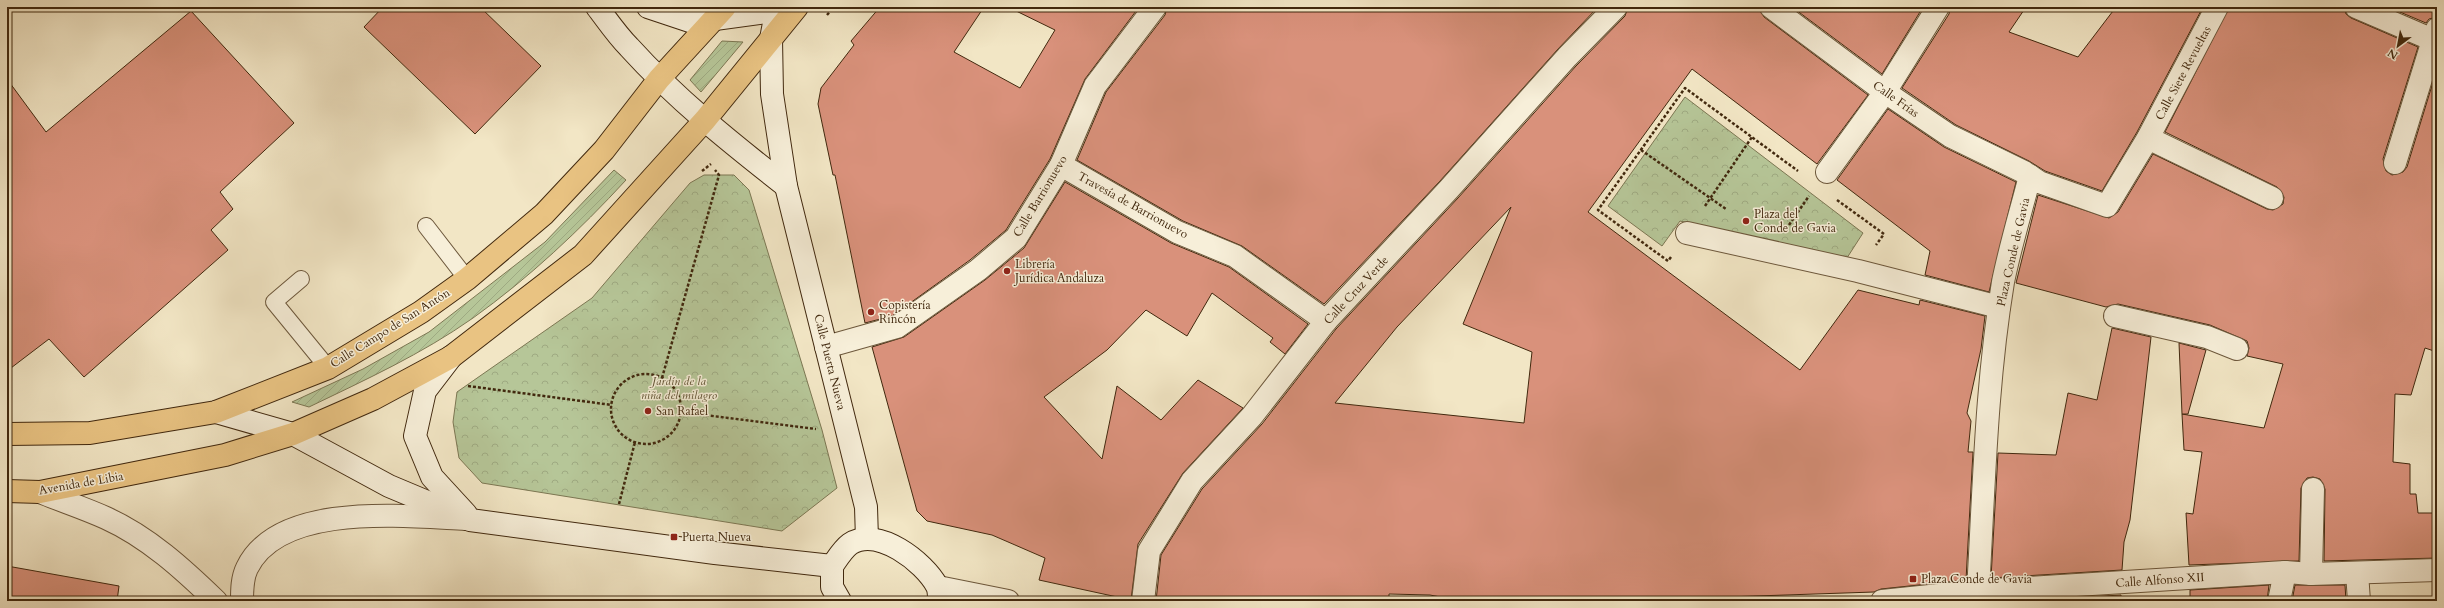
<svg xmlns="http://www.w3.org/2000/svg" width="2444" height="608" viewBox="0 0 2444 608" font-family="Cardo,serif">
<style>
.forest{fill:url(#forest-crowns);stroke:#7c7753}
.garden{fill:url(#garden-furrows);stroke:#7c7753}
.building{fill:#d9917b;stroke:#41280e;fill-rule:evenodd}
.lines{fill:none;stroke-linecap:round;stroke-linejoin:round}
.lane-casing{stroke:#6d583c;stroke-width:18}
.street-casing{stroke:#6d583c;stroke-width:24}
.secondary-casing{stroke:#41280e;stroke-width:24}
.primary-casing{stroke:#41280e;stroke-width:24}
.path{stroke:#41280e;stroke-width:2.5;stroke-dasharray:3 2;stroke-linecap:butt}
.lane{stroke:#f7efd9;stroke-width:16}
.street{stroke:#f7efd9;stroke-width:22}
.secondary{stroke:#f7efd9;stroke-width:22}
.primary{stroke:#e9c382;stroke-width:22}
.poi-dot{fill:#8f2418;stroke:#f7efd9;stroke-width:1.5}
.labels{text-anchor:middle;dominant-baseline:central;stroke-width:3;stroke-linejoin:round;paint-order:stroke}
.street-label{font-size:12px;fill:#41280e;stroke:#f7efd9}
.poi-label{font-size:12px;fill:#41280e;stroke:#f7efd9;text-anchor:start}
.park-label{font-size:12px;font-style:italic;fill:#5e5030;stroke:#f7efd9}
</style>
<defs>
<pattern id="forest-crowns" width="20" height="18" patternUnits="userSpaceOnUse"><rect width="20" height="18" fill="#b6c698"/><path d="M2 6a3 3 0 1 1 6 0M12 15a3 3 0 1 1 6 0" fill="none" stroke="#9eaa82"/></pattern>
<pattern id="garden-furrows" width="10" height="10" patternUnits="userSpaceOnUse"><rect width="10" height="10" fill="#b6c698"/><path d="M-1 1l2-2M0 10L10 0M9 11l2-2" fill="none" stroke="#9eaa82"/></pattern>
</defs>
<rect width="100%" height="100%" fill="#f2e6c5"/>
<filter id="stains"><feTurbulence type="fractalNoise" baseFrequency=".005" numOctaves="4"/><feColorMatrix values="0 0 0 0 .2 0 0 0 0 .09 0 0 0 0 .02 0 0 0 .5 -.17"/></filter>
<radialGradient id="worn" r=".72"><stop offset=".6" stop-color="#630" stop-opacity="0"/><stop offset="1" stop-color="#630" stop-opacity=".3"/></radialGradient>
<g class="forest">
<polygon points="1685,97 1863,233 1845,261 1680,221 1662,246 1608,206"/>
<polygon points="704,175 734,175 749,190 822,430 837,488 782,531 482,483 459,458 453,422 457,392 592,298 690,183"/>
</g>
<g class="garden">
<polygon points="722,41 743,42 701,92 690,80"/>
<path d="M614 170 626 180C580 230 529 278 473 318 422 354 365 380 309 407L292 402 363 369 429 332 545 242Z"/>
</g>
<g class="building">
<polygon points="383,7 480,7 541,66 475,134 364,27"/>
<polygon points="880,7 984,7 954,52 1020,88 1055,30 1008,7 1139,7 1085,79 1050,159 1006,230 970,260 892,316 865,323 835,175 833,175 818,104 821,88 854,45 851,41"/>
<polygon points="1167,7 1598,7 1558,49 1440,181 1324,304 1242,246 1183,221 1077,160 1106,92 1165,15"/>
<path d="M1628 7H1759L1764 17 1868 95 1817 164 1692 69 1588 212 1800 370 1858 290 1919 305 1920 300 1985 316 1981 349 1967 413 1971 421 1968 452H1973L1966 580 1881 589 1874 592 1609 601H1461L1430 595 1389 594V597H1357L1327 601H1156L1161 555 1202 489 1262 424 1336 329 1458 198 1576 66 1625 16ZM1511 207 1463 324 1532 352 1524 423 1335 403 1397 327Z"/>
<polygon points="1792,7 1923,7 1882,74"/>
<polygon points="1950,7 2026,7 2009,32 2078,57 2116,7 2203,7 2137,132 2102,191 2045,171 2029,161 1956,125 1902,88 1949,14"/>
<polygon points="2229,7 2344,7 2346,14 2351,18 2418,47 2383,159 2386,171 2392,175 2403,172 2407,167 2437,69 2437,352 2425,348 2411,395 2395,394 2393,462 2410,464 2410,494 2416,494 2418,513 2437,513 2437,558 2324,561 2325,489 2320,479 2313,477 2307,478 2301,488 2299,561 2189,565 2186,513 2193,514 2202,452 2184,450 2182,414 2264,428 2283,364 2247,356 2249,348 2247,341 2210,325 2118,304 2106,307 2016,283 2038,195 2109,218 2118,212 2153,154 2267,209 2273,210 2283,204 2284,197 2277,187 2165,132"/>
<polygon points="2388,7 2437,7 2437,17 2429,19 2426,23"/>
<polygon points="191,11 294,123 220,192 233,209 211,230 228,250 84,377 49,339 7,371 7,79 46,132"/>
<polygon points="1888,109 1944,147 2016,182 1989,292 1925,275 1930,251 1837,180"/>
<polygon points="1065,182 1171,243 1229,267 1308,324 1285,354 1270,342 1273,338 1212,293 1187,336 1146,310 1107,350 1044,397 1102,459 1117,386 1161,420 1198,380 1243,408 1183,473 1138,544 1131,600 1039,580 1045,558 992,535 927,521 917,511 872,347 904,337 985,280 1024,248"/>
<polygon points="2112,328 2151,337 2130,520 2124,542 2122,570 1991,578 1998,453 2056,455 2068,393 2097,400"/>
<polygon points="2179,343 2206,350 2188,414 2182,414"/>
<polygon points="7,566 119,586 117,601 7,601"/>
<polygon points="2269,585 2267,601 2190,601 2190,590"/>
<polygon points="2295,585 2345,585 2346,601 2292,601"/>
<polygon points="2121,595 2121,601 2019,601"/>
</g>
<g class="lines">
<g class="lane-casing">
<g id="lane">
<polyline points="426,226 467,279"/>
<polyline points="301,279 274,302 328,368"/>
</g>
</g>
<g class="street-casing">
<g id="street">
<polyline points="1771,7 1885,92 1950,136 2024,172 2039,182 2107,206 2148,138 2217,7"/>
<polyline points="2356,7 2433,40 2437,29"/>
<polyline points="2148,138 2272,198"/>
<polyline points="2395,163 2433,40"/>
<polyline points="1061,165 1177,232 1235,256 1326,321"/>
<polyline points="1827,172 1885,92 1938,7"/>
<polyline points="1687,233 1858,271 1999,307"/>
<polyline points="2115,316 2207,337 2237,349"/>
<polyline points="826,347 897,327 978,270 1016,238 1061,165 1095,86 1155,7"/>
<path d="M40 492C62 501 84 508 106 518 148 537 183 569 216 601"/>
<polyline points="2357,573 2359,601"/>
<polyline points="2311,574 2313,489"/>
<polyline points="938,587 1008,601"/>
<path d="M1978 591C1984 488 1986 385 2003 282 2010 247 2021 211 2030 176"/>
<path d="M242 601C242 590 242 578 247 568 279 502 404 516 465 519"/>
<polyline points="1143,601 1149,551 1192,481 1252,416 1326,321 1449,189 1567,57 1616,7"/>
<polyline points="1882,601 1978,591 2285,572 2311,574 2437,570"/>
<polyline points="2279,601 2285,572"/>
</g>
</g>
<g class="secondary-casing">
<g id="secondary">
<path d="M597 7C607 20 617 35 629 47 676 99 731 143 786 186"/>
<polyline points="648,7 693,22 789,9"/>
<polyline points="777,7 771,39 772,94 786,186 866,507 867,539"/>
<polyline points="451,357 425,391 415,436 432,477 466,514"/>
<polyline points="216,412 293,434 389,486 470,520 715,553 832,566"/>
<path d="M840 601 832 587V566C837 559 843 549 850 544 878 526 924 562 937 586 939 590 939 596 939 601"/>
</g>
</g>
<g class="primary-casing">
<g id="primary">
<polyline points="7,434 90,433 216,412 328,368 421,312 467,279 544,214 604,150 659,79 725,7"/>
<polyline points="7,491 40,492 225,455 293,434 373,399 451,357 583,255 705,120 797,7"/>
</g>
</g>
<g class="path">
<polyline points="827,15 834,7"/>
<polyline points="1641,150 1726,209"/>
<polyline points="702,171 711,164"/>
<polyline points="1837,200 1884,234 1876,245"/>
<polyline points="1705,206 1752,137"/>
<polyline points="1789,225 1809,196"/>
<polyline points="1671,257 1668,261 1598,210 1685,88 1798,171"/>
<circle cx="646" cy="409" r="35"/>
<polyline points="662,378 719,175 715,170"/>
<polyline points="468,386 612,405"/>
<polyline points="681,412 816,429"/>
<polyline points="619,504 635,442"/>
</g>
<use href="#lane" class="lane"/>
<use href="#street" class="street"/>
<use href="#secondary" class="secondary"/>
<use href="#primary" class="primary"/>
</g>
<g class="poi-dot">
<circle cx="1746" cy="221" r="4"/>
<circle cx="1007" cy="271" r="4"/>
<circle cx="871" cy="312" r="4"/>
<circle cx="648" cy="411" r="4"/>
<rect x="670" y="533" width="8" height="8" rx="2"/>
<rect x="1909" y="575" width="8" height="8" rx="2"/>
</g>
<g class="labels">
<g class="street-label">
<text transform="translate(2183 73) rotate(-62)">Calle Siete Revueltas</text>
<text transform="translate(1896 99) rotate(35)">Calle Frías</text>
<text transform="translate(1040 196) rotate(-59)">Calle Barrionuevo</text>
<text transform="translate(1133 205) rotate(29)">Travesía de Barrionuevo</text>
<text transform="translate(2013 252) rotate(-77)">Plaza Conde de Gavia</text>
<text transform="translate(1356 290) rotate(-47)">Calle Cruz Verde</text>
<text transform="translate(390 328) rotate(-32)">Calle Campo de San Antón</text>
<text transform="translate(830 362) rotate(76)">Calle Puerta Nueva</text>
<text transform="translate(81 483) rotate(-10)">Avenida de Libia</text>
<text transform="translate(2160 580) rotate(-4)">Calle Alfonso XII</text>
</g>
<g class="poi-label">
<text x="1754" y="214">Plaza del<tspan x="1754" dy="14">Conde de Gavia</tspan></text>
<text x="1015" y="264">Librería<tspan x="1015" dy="14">Jurídica Andaluza</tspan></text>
<text x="879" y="305">Copistería<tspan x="879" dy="14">Rincón</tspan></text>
<text x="656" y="411">San Rafael</text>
<text x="682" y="537">Puerta Nueva</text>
<text x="1921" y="579">Plaza Conde de Gavia</text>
</g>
<g class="park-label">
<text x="679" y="381">Jardín de la<tspan x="679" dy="14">niña del milagro</tspan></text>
</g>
</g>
<rect width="2444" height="608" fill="none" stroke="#f2e6c5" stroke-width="24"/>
<rect x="8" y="8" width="2428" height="592" fill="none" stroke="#41280e" stroke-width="2"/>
<rect x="12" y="12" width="2420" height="584" fill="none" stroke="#41280e"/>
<g transform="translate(2398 46) rotate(212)" stroke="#f7efd9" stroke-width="3" paint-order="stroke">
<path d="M0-3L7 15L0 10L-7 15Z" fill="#41280e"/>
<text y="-6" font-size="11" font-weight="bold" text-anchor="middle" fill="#41280e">N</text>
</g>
<rect width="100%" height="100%" filter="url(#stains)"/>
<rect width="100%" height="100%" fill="url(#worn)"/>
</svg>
